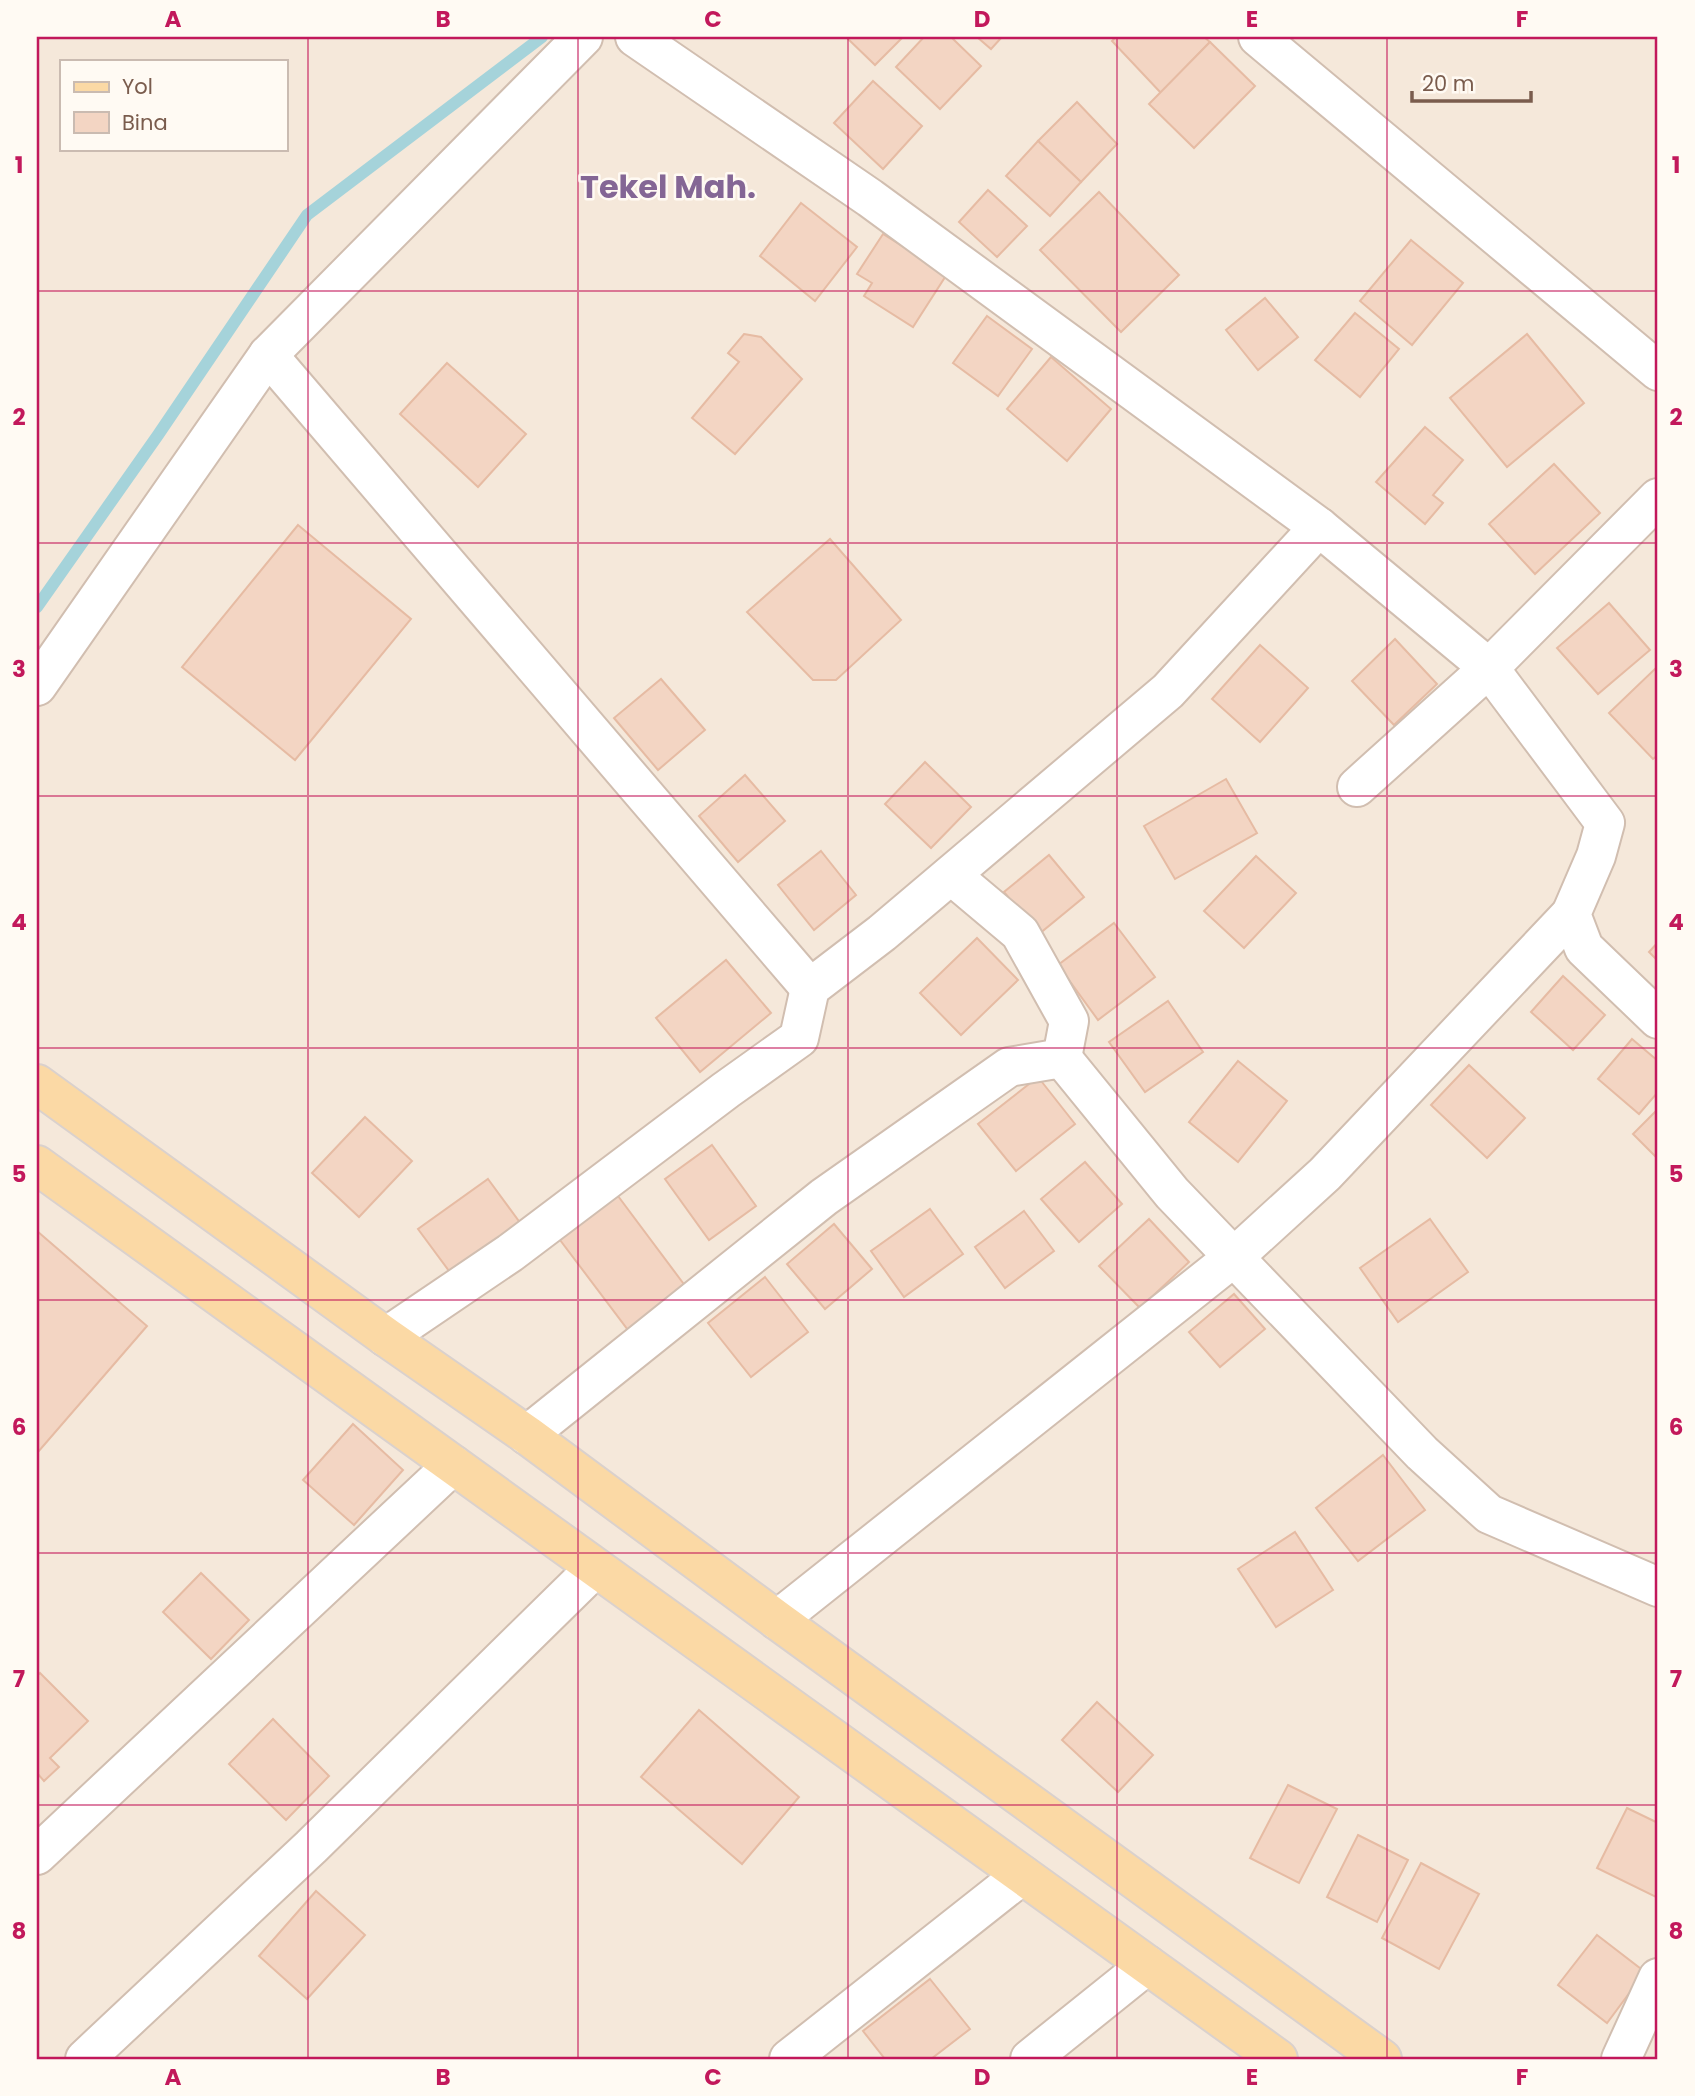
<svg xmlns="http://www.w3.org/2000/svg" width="1695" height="2096" viewBox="0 0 1695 2096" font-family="Poppins,sans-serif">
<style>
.residential{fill:#f5e8da;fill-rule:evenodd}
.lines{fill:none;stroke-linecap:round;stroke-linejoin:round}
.stream{stroke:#a5d3da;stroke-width:12}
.building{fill:#f3d5c3;stroke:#e6bba3;stroke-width:2}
.minor-casing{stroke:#d1beb0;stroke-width:42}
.major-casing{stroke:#dad1cd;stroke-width:42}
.minor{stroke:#fff;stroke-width:38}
.major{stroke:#fbd9a5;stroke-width:38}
.grid{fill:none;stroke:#c2185b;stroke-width:2;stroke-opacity:0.55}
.labels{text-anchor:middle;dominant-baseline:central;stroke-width:5;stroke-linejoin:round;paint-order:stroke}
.district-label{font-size:32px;font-weight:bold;fill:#846695;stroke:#fffaf3}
.neatline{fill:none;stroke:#c2185b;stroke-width:2.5}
.grid-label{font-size:23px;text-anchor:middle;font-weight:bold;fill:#c2185b}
</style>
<rect width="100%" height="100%" fill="#fdf6ec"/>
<path class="residential" d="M37 37H1658V2059H37ZM61 61H285V149H61Z"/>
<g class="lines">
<polyline class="stream" points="37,607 158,435 307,215 542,37"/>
</g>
<g class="building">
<polygon points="846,37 903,37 875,65"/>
<polygon points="924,37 951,37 981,66 940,109 896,67"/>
<polygon points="977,37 1002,37 991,49"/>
<polygon points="1116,37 1204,37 1210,42 1161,93 1112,41"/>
<polygon points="1210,42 1255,86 1194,148 1149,104"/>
<polygon points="873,81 922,126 883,169 834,123"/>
<polygon points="1077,102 1117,144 1081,182 1038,141"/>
<polygon points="1038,141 1081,182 1050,216 1006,176"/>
<polygon points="988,190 1027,226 997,257 959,222"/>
<polygon points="1099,192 1179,275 1121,332 1040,250"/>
<polygon points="801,203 857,247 815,301 760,256"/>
<polygon points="883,234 947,274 913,327 864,296 872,283 857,274"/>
<polygon points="1411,240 1463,283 1412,345 1360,301"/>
<polygon points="1265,298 1298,337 1258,370 1226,330"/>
<polygon points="1355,313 1399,349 1360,397 1315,360"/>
<polygon points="987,316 1032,349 998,396 953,363"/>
<polygon points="744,334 761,337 802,379 735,454 692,418 739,362 728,353"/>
<polygon points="1527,334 1584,403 1507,467 1450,398"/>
<polygon points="1051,357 1111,409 1067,461 1007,409"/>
<polygon points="447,363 526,434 478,487 400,414"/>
<polygon points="1425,427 1463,460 1433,495 1443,503 1425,524 1376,482"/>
<polygon points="1554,464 1600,513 1535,574 1489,524"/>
<polygon points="298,525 411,619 295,760 182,667"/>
<polygon points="830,539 901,620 836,680 813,680 747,612"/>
<polygon points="1609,603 1650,650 1598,694 1557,648"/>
<polygon points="1395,639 1437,684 1394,725 1352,681"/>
<polygon points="1260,645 1308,688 1260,742 1212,699"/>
<polygon points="1658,666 1658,755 1653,759 1609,713"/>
<polygon points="661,679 705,730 658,770 614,718"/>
<polygon points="925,762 971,807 931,848 885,804"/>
<polygon points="745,775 785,821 738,862 699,816"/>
<polygon points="1226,779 1257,833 1175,879 1144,826"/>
<polygon points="821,851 856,895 814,930 778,885"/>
<polygon points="1049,855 1084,897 1039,934 1004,892"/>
<polygon points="1256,856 1296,893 1244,948 1204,911"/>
<polygon points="1114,923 1155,977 1098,1020 1058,965"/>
<polygon points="977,938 1018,980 961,1035 920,993"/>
<polygon points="1658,942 1658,961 1649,952"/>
<polygon points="726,960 771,1013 700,1072 656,1018"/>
<polygon points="1563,976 1605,1015 1573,1050 1531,1012"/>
<polygon points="1168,1001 1203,1052 1145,1092 1109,1042"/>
<polygon points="1632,1039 1658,1061 1658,1092 1639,1114 1598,1079"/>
<polygon points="1238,1061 1287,1101 1238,1162 1189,1122"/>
<polygon points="1469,1065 1525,1118 1487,1158 1431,1105"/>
<polygon points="1038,1077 1075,1124 1016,1171 978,1124"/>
<polygon points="1658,1109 1658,1159 1633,1134"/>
<polygon points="365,1117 412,1161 359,1217 312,1173"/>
<polygon points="712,1145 756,1206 709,1240 665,1179"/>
<polygon points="1085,1162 1122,1204 1079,1242 1041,1199"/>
<polygon points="488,1179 521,1224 452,1275 418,1229"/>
<polygon points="615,1192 686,1287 628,1330 557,1236"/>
<polygon points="930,1209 963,1254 904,1297 871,1251"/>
<polygon points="1024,1211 1054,1251 1005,1288 975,1247"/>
<polygon points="1149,1219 1189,1262 1140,1308 1099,1266"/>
<polygon points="1430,1219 1468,1272 1398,1322 1360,1268"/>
<polygon points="834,1224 872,1269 825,1309 787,1264"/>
<polygon points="37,1231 147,1326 38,1452 37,1451"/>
<polygon points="765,1277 808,1332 751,1377 708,1323"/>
<polygon points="1234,1294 1265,1329 1220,1367 1189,1332"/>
<polygon points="353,1424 403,1470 354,1525 303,1480"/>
<polygon points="1383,1455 1425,1510 1358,1561 1316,1508"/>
<polygon points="1295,1532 1333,1590 1276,1627 1238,1569"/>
<polygon points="201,1573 249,1620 211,1659 163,1612"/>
<polygon points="40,1673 88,1721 50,1758 59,1767 44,1781 37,1773 37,1676"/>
<polygon points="1097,1702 1153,1755 1118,1792 1062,1740"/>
<polygon points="699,1710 799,1797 742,1864 641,1777"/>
<polygon points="273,1719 329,1776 286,1820 229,1764"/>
<polygon points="1288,1785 1337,1809 1299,1883 1250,1858"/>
<polygon points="1627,1808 1658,1823 1658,1898 1597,1868"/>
<polygon points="1358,1835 1408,1860 1377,1922 1327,1897"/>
<polygon points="1421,1863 1479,1894 1439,1969 1382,1938"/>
<polygon points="316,1891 365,1935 307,1999 259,1956"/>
<polygon points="1597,1935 1645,1972 1607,2023 1558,1985"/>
<polygon points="930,1979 970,2029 931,2059 885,2059 863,2031"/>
</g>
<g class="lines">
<g class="minor-casing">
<g id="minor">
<polyline points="635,37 870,198 1319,527 1489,668 1605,823 1596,856 1571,914 1584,948 1658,1019"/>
<polyline points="1258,37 1658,371"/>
<polyline points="268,355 810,988"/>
<polyline points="37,686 268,355 583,37"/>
<polyline points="1357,787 1489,668 1658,498"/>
<polyline points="951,875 1020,933 1069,1021 1062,1058"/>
<polyline points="386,1337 510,1253 726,1090 799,1038 810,988 882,933 1168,691 1319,527"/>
<polyline points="527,1435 824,1197 1009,1067 1062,1058 1172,1193 1422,1453 1489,1514 1658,1587"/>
<polyline points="777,1620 1234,1257 1325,1174 1571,914"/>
<polyline points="37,1855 453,1465"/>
<polyline points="85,2059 311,1847 595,1568"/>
<polyline points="789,2059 1022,1875"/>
<polyline points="1030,2059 1147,1965"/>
<polyline points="1621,2059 1658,1978"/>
</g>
</g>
<g class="major-casing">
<g id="major">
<polyline points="37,1084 386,1337 527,1435 777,1620 1382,2059"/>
<polyline points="37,1165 1278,2059"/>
</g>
</g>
<use href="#minor" class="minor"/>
<use href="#major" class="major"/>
</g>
<path class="grid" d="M308 37V2059M578 37V2059M848 37V2059M1117 37V2059M1387 37V2059M37 291H1658M37 543H1658M37 796H1658M37 1048H1658M37 1300H1658M37 1553H1658M37 1805H1658"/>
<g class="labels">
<g class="district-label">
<text x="668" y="186">Tekel Mah.</text>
</g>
</g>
<rect width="1695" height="2096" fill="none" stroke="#fffaf3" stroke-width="77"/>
<rect x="60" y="60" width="228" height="91" fill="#fffaf3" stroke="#cabbb1" stroke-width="2"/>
<rect x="74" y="82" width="35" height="10" fill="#fbd9a5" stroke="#cabbb1" stroke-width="2"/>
<text x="122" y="94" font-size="21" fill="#7a5c4d">Yol</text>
<rect x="74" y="112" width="35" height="21" fill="#f3d5c3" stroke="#cabbb1" stroke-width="2"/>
<text x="122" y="130" font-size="21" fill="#7a5c4d">Bina</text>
<path d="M1412 91v10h119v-10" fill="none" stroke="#7a5c4d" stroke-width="3.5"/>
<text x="1422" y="91" font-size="21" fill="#7a5c4d" stroke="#fffaf3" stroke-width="5" paint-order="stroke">20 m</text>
<rect x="38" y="38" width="1618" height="2020" class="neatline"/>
<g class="grid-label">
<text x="173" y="27">A</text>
<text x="443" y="27">B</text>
<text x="713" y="27">C</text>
<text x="982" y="27">D</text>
<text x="1252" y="27">E</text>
<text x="1522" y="27">F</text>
<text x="19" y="173">1</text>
<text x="1676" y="173">1</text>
<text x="19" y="425">2</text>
<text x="1676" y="425">2</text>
<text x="19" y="677">3</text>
<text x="1676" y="677">3</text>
<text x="19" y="930">4</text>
<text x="1676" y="930">4</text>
<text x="19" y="1182">5</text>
<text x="1676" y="1182">5</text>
<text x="19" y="1435">6</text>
<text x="1676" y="1435">6</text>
<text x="19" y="1687">7</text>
<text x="1676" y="1687">7</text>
<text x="19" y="1939">8</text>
<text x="1676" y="1939">8</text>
<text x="173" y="2085">A</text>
<text x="443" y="2085">B</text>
<text x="713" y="2085">C</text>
<text x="982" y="2085">D</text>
<text x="1252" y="2085">E</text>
<text x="1522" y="2085">F</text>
</g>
</svg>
